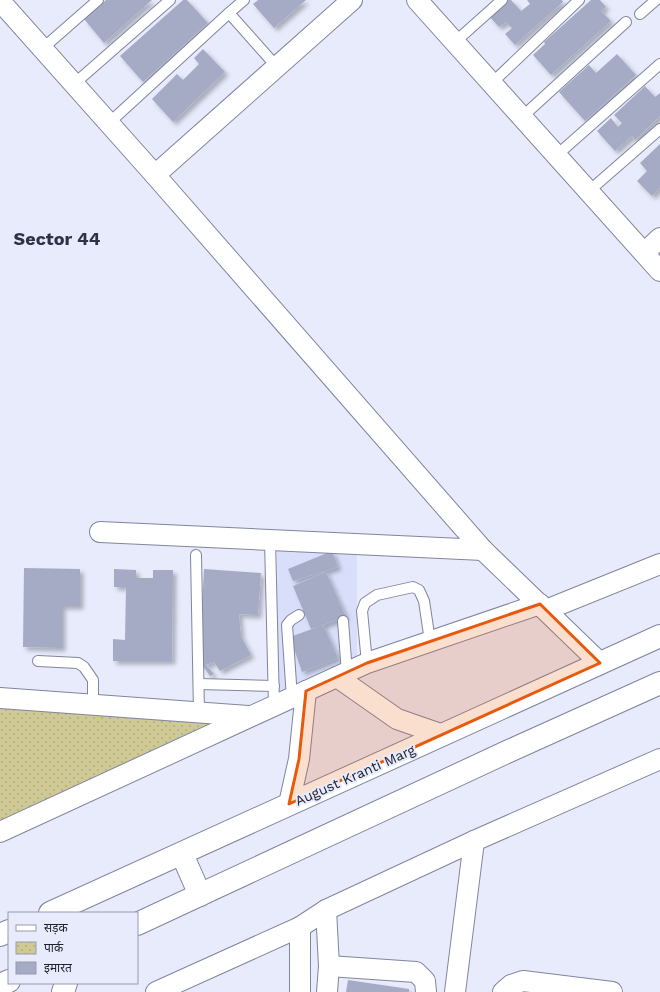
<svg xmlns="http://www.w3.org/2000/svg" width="660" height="992" viewBox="0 0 660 992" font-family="'Work Sans','Noto Sans Devanagari',sans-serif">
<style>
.built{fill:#d9dffb}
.park{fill:url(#park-dots)}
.building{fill:#a6abc5;filter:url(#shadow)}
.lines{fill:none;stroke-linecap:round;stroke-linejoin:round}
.service-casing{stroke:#80859e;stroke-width:12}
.minor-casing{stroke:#80859e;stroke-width:22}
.secondary-casing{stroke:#80859e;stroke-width:24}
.service{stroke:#fff;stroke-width:10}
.minor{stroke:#fff;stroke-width:20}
.secondary{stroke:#fff;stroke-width:22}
.marked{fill:#e8590c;fill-opacity:0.2;stroke:#e8590c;stroke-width:3;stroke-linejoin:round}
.labels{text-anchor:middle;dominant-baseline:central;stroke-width:4;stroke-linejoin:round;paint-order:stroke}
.street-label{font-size:14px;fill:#20222c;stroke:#e8ebfc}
.district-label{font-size:18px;font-weight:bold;fill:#2e3247;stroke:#e8ebfc}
</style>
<defs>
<pattern id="park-dots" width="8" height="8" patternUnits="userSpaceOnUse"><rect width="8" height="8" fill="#cec995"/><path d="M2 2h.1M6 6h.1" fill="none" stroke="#b1ac81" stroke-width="1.8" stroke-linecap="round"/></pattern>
<filter id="shadow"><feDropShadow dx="3.5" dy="3.5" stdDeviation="2" flood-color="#0004"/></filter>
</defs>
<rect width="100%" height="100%" fill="#e8ebfc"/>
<polygon class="built" points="277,549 357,550 357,667 278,699"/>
<polygon class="park" points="0,704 218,721 0,823"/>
<g class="building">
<polygon points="106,0 152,0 104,43 84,19"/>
<polygon points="183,0 187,0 208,23 143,82 120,56"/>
<polygon points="258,0 306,0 274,28 253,4"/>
<polygon points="507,0 511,0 521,11 530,4 527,0 562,0 563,2 515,45 505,34 512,28 506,22 499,27 489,16"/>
<polygon points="591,0 600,0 606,7 601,11 611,21 551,75 533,55 545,44 544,42"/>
<polygon points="203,49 225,72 173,122 152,99 177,74 183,80 199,64 194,58"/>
<polygon points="617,54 636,75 585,121 559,92 589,65 596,73"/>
<polygon points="645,86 655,97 660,93 660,116 635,140 632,136 615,151 597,131 611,118 618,127 622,123 614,115"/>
<polygon points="660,144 660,188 652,196 637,181 647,171 640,163"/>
<polygon points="332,551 338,567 293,581 288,569"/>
<polygon points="24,568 80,569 80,606 62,606 62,648 23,647"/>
<polygon points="114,569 136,570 136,578 153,578 153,570 173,570 172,661 113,661 113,639 125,640 126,587 114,587"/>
<polygon points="204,569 261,573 258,615 239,614 241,636 251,655 220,671 214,662 206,665 214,674 210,676 202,665 201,623"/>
<polygon points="326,572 346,617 311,629 293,586"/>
<polygon points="323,625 338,658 302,672 290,637"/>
<polygon points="348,980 409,989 409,992 346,992"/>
</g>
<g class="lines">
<g class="service-casing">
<g id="service">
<polyline points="229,13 244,0"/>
<polyline points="640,14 656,0"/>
<polyline points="455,42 502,0"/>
<polyline points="42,49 98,0"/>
<polyline points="492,83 579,0"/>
<polyline points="74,84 170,0"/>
<polyline points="522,117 626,22"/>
<polyline points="109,123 229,13 277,67"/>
<polyline points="557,155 660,64"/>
<polyline points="589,191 660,129"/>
<polyline points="270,540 274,706"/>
<polyline points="196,555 199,713"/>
<polyline points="343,621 347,673"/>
<polyline points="38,661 78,663 84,667 93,680 93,704"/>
<polyline points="367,663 362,611 365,603 377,595 413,587 419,590 424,601 430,641"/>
<polyline points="199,684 274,686"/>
<polyline points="292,698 287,625 291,620 299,615"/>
</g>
</g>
<g class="minor-casing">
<g id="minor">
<polyline points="417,0 660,271"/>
<polyline points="0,1 155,175 483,550 600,663"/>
<polyline points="155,175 352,0"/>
<polyline points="644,253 660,238"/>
<polyline points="100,532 483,550"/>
<polyline points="546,610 660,564"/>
<polyline points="337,677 397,719 443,735"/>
<polyline points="0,698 248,716"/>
<polyline points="289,804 299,759 306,691"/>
<polyline points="0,832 367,663 540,604"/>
<polyline points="326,910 329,966 327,992"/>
<polyline points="329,966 416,972 425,981 426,992"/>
<polyline points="156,992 300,927 326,910 474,841 660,759"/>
<polyline points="300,992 300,927"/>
<polyline points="455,992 474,841"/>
<polyline points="503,992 511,985 523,981 612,992"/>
</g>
</g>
<g class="secondary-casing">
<g id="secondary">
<polyline points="182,854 200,895"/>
<polyline points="50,913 660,636"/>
<polyline points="137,924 509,751 660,683"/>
<polyline points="0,935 9,931"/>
<polyline points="0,985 9,981"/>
<polyline points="63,992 66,983"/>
</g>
</g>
<use href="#service" class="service"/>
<use href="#minor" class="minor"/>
<use href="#secondary" class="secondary"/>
</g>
<path class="marked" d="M540 604 600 663 289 804 299 759 306 691 367 663Z"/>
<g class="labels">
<g class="street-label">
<text transform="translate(355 775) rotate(-24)">August Kranti Marg</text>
</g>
<g class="district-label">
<text x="57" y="238">Sector 44</text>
</g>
</g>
<rect x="8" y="912" width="130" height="72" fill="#e8ebfc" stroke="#989ba9"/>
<rect x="16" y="925" width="20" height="6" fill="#ffffff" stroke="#989ba9"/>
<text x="44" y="932" font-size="12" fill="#20222c">सड़क</text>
<rect x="16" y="942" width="20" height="12" fill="url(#park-dots)" stroke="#989ba9"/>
<text x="44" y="952" font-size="12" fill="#20222c">पार्क</text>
<rect x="16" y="962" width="20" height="12" fill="#a6abc5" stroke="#989ba9"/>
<text x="44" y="972" font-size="12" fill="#20222c">इमारत</text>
</svg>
